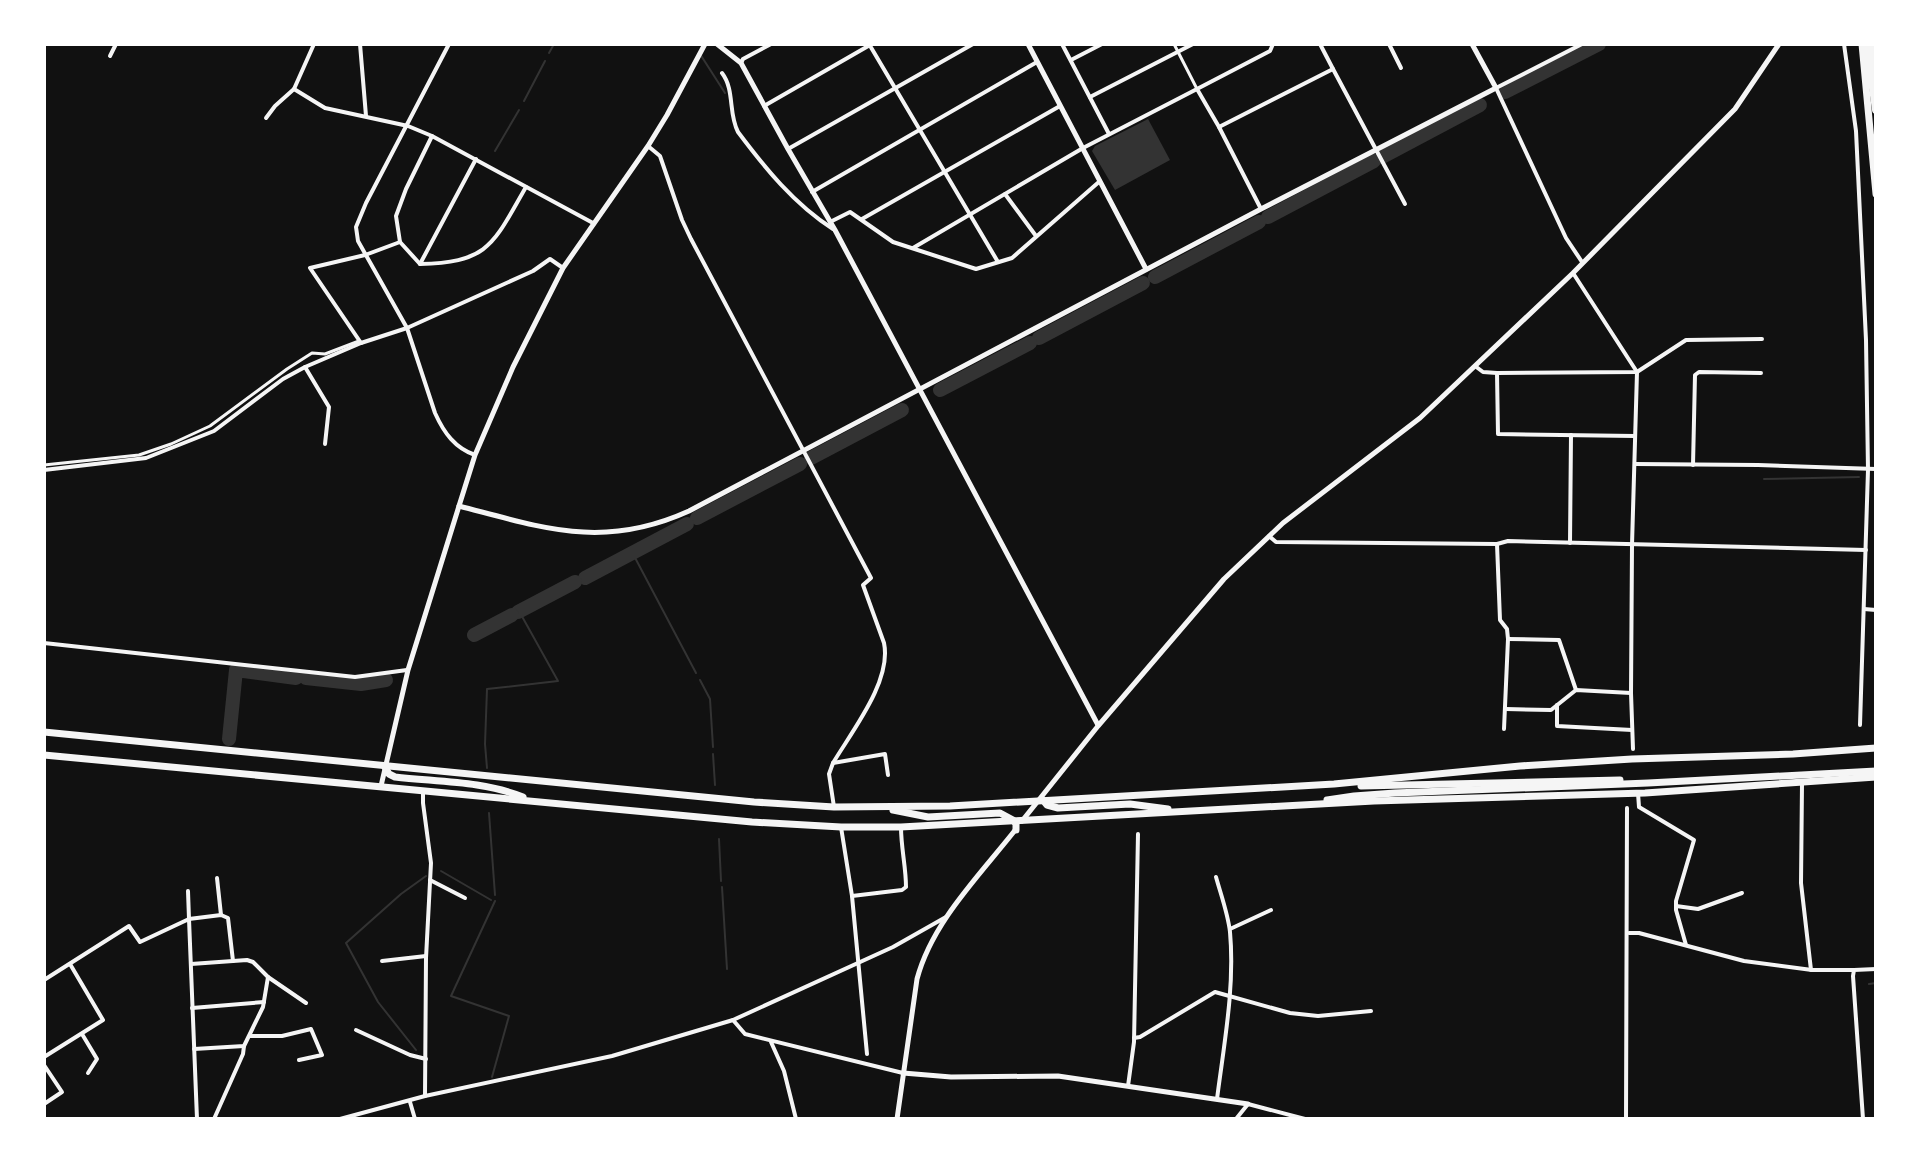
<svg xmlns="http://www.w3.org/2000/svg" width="1920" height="1163" viewBox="0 0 1920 1163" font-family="Overpass,sans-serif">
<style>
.water{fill:#333}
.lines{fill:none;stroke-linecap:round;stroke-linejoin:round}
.stream{stroke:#333;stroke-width:2}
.river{stroke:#333;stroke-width:14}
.pedestrian{stroke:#f5f5f5;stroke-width:3}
.minor{stroke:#f5f5f5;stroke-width:4}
.tertiary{stroke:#f5f5f5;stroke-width:5}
.primary{stroke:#f5f5f5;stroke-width:7}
.trunk{stroke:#f5f5f5;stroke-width:7}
.motorway{stroke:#f5f5f5;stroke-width:8}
</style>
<rect width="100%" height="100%" fill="#111"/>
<polygon class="water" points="1148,119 1170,160 1115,190 1092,151 1095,146"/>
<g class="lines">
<g class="stream">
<polyline points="549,53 554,44"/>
<polyline points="700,54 725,93"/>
<polyline points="524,101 545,61"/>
<polyline points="495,151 519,110"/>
<polyline points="1764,479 1859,477"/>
<polyline points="632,552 696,673"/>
<polyline points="700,680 710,699 713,747"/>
<polyline points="713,754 715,785"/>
<polyline points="487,768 485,744 487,689 558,681 519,611"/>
<polyline points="489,813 495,895"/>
<polyline points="719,839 721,881"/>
<polyline points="441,871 491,900"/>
<polyline points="722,887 727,969"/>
<polyline points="1869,984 1876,983"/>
<polyline points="416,1050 378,1002 346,943 401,894 426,876"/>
<polyline points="492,1077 509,1016 451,996 495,901"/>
</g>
<g class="river">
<polyline points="1505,92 1599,44"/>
<polyline points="1382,157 1480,105"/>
<polyline points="1268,217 1374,161"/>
<polyline points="1155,277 1259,222"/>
<polyline points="1039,338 1143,283"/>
<polyline points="940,390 1030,343"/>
<polyline points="811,458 902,410"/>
<polyline points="697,518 800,464"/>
<polyline points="585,578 687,524"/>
<polyline points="518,612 575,582"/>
<polyline points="474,635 512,615"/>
<polyline points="306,678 361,684 386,680"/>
<polyline points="229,739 236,670 296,678"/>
</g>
<g class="pedestrian">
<polyline points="1174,44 1197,89"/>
<polyline points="44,465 139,455 171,444 210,426 287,369 312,353 325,354 359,341"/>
</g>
<g class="minor">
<polyline points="314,44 294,89 325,108 408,126 432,136 593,223"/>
<polyline points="360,44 366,116"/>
<path d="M449 44 366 203 356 227 358 241 407 328 435 413C444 433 455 448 475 455"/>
<polyline points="869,44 998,262"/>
<polyline points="1062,44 1109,134"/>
<polyline points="1273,44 1270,51 1197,89 1219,127 1333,69 1320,44"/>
<polyline points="1389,44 1401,68"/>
<polyline points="1582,44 1496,88 1566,238 1582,262"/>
<polyline points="1844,44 1856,131 1866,340 1868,470 1860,725"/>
<polyline points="110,56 116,44"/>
<polyline points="1071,60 1102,44"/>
<polyline points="741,63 743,59 771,44"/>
<polyline points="1333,69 1405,204"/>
<path d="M722 73C735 90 728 113 738 132 765 168 794 204 833 229"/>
<polyline points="1090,97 1193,44"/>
<polyline points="764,106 870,45"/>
<polyline points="266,118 275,106 294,89"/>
<polyline points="1219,127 1261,209"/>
<path d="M432 136 406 189 396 216 400 242 420 264C490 263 494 242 526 187"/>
<path d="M648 146 660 156 682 220 691 239 871 578 863 585 884 643C892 681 852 731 833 763L829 774 834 807"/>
<polyline points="788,149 973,44"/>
<polyline points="812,192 1037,62"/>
<polyline points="1005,194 1036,236"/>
<polyline points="862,219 1060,106"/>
<polyline points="830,222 850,212 893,242 976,269 1012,258 1100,181"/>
<polyline points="913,248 1083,148 1197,89"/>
<polyline points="420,264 476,159"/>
<polyline points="1573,273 1637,372 1632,545 1631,693 1633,749"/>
<polyline points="361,343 310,268 365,255 400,242"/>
<polyline points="1475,366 1483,372 1497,373 1637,372 1686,340 1762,339"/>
<polyline points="305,367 329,407 325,444"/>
<polyline points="1497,373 1498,434 1635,436"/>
<polyline points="1635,464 1758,465 1876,469"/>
<polyline points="1693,465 1695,375 1699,372 1761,373"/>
<polyline points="44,470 146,458 214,431 283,379 305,367 361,343 407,328 533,271 550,259 563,268"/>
<polyline points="1269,536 1276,542 1497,544 1508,541 1866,550"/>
<polyline points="1570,543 1571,435"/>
<polyline points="1497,544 1500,620 1507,629 1508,639 1504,729"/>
<polyline points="1864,609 1876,610"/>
<polyline points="1508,639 1559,640 1576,690"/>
<polyline points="44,643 355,677 407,670"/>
<polyline points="1557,705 1557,726 1632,730"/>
<polyline points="1506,709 1551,710 1576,690 1631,693"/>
<polyline points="833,763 885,754 888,775"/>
<polyline points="1802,784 1801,883 1811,970"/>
<polyline points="423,792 423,803 431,863 426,958 425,1096"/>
<polyline points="1638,793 1639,807 1694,840 1676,901 1676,910 1686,945"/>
<polyline points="841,827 852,896 867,1054"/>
<path d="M1216 877C1221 895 1228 914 1230 932 1235 987 1224 1044 1217 1099"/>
<polyline points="217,878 221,915"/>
<polyline points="430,880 465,898"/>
<polyline points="188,891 189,919 221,915 228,918 233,961"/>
<path d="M852 896 902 890 906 887C906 867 901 848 901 827"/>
<polyline points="1676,906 1698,909 1742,893"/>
<polyline points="1230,929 1271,910"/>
<polyline points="1629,933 1639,933 1744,961 1812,970 1854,970"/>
<polyline points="382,961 426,956"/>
<polyline points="191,964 247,960 253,962 268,977 306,1003"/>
<polyline points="44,980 129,926 140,942 189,919 197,1119"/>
<polyline points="192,1008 264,1002"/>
<polyline points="733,1020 745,1034 903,1073"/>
<polyline points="356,1030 410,1055 426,1059"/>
<polyline points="82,1034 97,1059 88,1073"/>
<polyline points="250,1036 282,1036 311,1029 322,1055 299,1060"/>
<polyline points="1134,1038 1140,1037 1215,992 1290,1013 1318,1016 1371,1011"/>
<polyline points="771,1042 784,1071 796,1119"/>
<polyline points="194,1049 244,1046 263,1007 268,977"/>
<polyline points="44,1057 103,1020 70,964"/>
<polyline points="44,1065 62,1092 44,1104"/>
<polyline points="1128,1086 1134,1042 1138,834"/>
<polyline points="410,1102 415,1119"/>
<polyline points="214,1119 243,1054 244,1046"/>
<polyline points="340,1119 425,1096 612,1056 733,1020 893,947 946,917"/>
<polyline points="1236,1119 1248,1104 1305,1119"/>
<polyline points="1626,1119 1627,808"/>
<polyline points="1863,1119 1853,976 1854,970 1876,969"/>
</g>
<g class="tertiary">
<polyline points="717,44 741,63 788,149 835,230 1098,725"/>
<polyline points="1028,44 1146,269"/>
<path d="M459 506C544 528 603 550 689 511L1261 209 1496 88 1472 44"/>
<polyline points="381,786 408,670 459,506 475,455 513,367 563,268 648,146 667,115 705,44"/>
<polyline points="1022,821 1098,726 1224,579 1283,523 1420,418 1573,273 1735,109 1779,44"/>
<polyline points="903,1073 951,1077 1058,1076 1248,1104"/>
<path d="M897 1119 917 979C932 922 980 875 1016 829"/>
</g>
<g class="primary">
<polyline points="1862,44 1876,194"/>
<polyline points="1872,44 1876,75"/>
</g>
<g class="trunk">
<polyline points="44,732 754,802 834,807 950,806 1334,784 1520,766 1632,759 1793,754 1876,748"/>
<polyline points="44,755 752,822 841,827 901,827 1374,801 1645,793 1876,777"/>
<path d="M385 767 389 774 395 777C438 782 483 781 523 797"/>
<polyline points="1361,786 1620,780"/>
<polyline points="1043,800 1047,805 1058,808 1130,804 1168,809"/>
<polyline points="1327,800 1354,796 1395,793 1648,783 1876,771"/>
<polyline points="893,810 928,817 1000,813 1013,820 1016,824 1016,830"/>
</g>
<polyline class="motorway" points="1867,44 1876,110"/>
</g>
<rect width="1920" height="1163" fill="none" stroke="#ffffff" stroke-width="92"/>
</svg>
